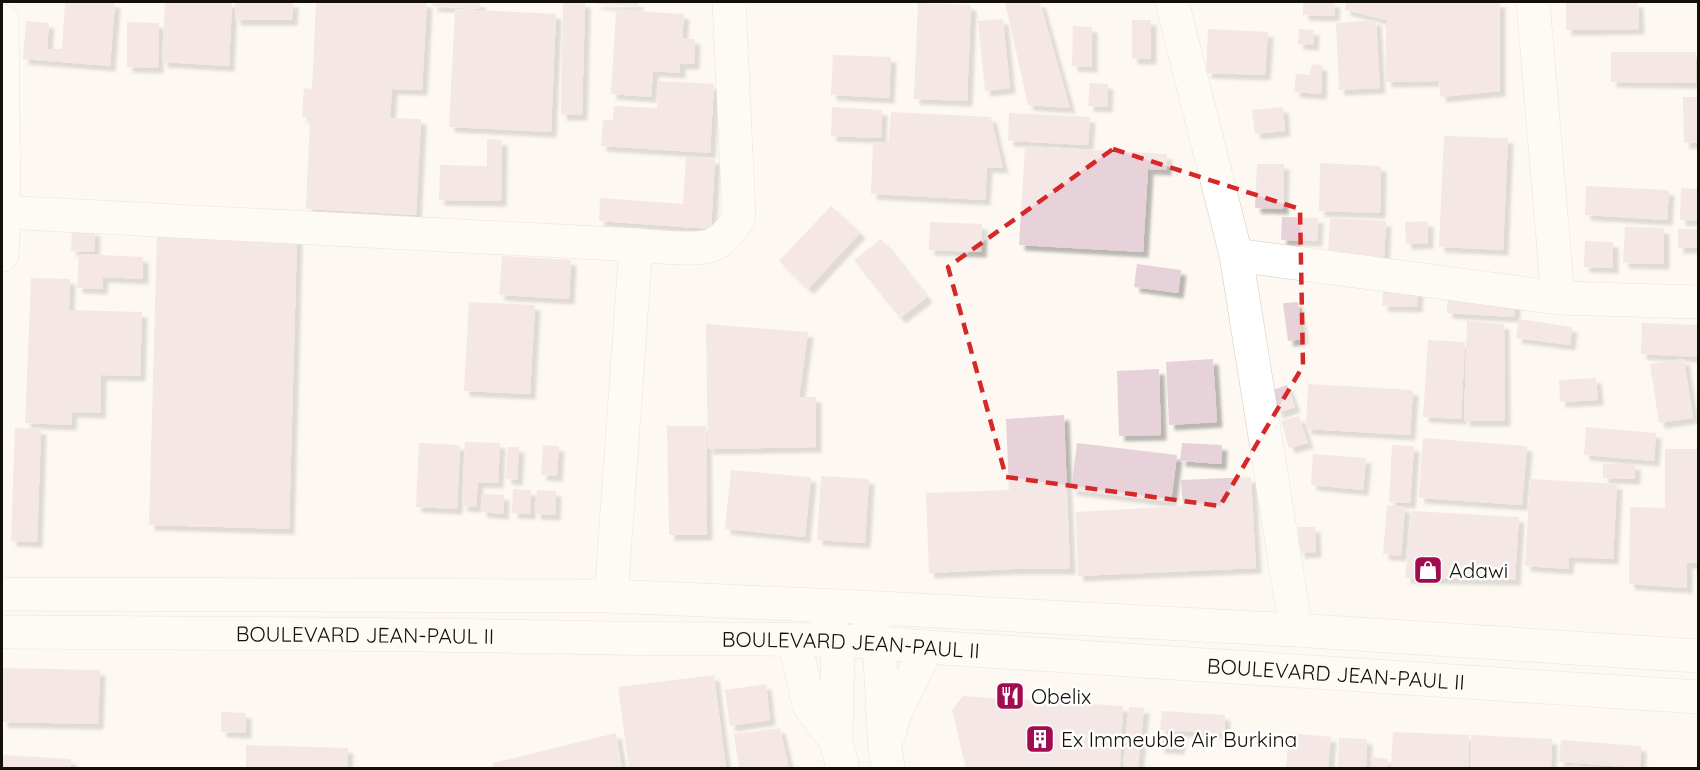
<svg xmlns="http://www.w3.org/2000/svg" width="1700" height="770" viewBox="0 0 1700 770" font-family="Quicksand,sans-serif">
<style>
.building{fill:#e8d2da;filter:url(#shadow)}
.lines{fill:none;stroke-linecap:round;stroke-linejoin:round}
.minor-casing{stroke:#d7cab9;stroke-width:34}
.secondary-casing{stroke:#d7cab9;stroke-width:34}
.minor{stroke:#fff;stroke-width:33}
.secondary{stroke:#fff;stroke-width:33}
.marked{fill:none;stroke:#d62828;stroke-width:4.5;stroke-dasharray:12 8;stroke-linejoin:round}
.labels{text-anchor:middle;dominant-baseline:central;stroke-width:5;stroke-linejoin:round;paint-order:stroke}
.poi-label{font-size:21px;fill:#130f09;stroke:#fff;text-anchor:start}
.street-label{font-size:21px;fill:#130f09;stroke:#fff}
</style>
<defs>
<filter id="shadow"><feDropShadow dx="5.5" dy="5.5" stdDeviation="1.5" flood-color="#0004"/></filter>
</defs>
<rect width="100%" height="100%" fill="#fdf8f1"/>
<g class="building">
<polygon points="65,2 115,2 110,66 23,59 26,21 49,23 47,49 62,49"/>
<polygon points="165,2 232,2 229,66 162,62"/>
<polygon points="235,2 293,2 292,20 235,20"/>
<polygon points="316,2 427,2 422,90 392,89 390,118 421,119 416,215 306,209 310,118 302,117 304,88 312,89"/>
<polygon points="432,2 480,2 480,9 432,6"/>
<polygon points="563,2 585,2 582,115 561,115"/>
<polygon points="596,2 638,2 638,6 596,4"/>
<polygon points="1005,2 1040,2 1070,108 1028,105"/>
<polygon points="1303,2 1335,2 1334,16 1303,15"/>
<polygon points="1346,2 1500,2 1500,91 1441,97 1438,81 1386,82 1386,20 1345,10"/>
<polygon points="1566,2 1638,2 1639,29 1566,30"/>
<polygon points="918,3 971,5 967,101 914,99"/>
<polygon points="455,9 556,14 551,132 449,127"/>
<polygon points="616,10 684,14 682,38 695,39 694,64 680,64 680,73 653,71 651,97 611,94"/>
<polygon points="1003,19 1010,88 985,91 978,21"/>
<rect x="1132" y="20" width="19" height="39"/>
<polygon points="1376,20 1380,88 1339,90 1336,23"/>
<polygon points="127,22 159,23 158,68 127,67"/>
<polygon points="1073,26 1092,27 1092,67 1072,66"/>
<polygon points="1208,29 1268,32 1265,75 1206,73"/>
<polygon points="1299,29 1314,30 1313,45 1298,44"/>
<polygon points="1611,52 1696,52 1695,83 1611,82"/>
<polygon points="833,55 891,57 889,98 831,95"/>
<polygon points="1312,64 1322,65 1321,94 1294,92 1296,74 1310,75"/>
<polygon points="659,81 714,84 710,153 601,146 603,120 613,120 614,106 657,108"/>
<polygon points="1090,83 1108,84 1107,107 1088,106"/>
<polygon points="1683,97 1698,97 1698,143 1684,143"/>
<polygon points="832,107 882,110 881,138 831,136"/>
<polygon points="1283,107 1285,131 1255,134 1252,110"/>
<polygon points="891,112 991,117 1003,168 987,167 985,200 871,194 873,142 889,142"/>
<polygon points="1009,113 1090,117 1088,145 1008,141"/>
<polygon points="1444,136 1508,138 1503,250 1439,247"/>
<polygon points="487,139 502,140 501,201 439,200 440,165 487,166"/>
<polygon points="1025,146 1167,154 1166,170 1148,169 1143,252 1019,245"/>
<polygon points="686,157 715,159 711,229 599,221 600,198 683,204"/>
<polygon points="1320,163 1381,166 1380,213 1319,211"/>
<polygon points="1257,164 1284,164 1283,209 1255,208"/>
<polygon points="1586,186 1669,190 1667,220 1585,215"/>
<polygon points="1681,188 1698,189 1698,221 1680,220"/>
<polygon points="831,206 860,233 808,289 779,261"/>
<polygon points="1282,217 1318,218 1317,241 1281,240"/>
<polygon points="1330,218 1386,221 1384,257 1328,254"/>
<polygon points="1428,221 1428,243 1406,244 1405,222"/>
<polygon points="930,222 982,224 981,252 929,250"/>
<polygon points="1625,227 1664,228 1664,264 1623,263"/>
<rect x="1678" y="229" width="20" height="19"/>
<polygon points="72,230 95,231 94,252 71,251"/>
<polygon points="157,234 297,237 289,529 149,525"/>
<polygon points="881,239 927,297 900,318 854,260"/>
<polygon points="1585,241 1613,242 1613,268 1584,267"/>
<polygon points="79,254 143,257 143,279 103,277 102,289 77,288"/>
<polygon points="502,256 571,260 569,299 499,295"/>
<polygon points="1137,264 1181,270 1178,293 1134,287"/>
<polygon points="31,278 70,279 69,310 142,312 140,376 101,375 100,413 72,412 71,425 25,423"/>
<polygon points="1384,281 1418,283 1417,307 1382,306"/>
<polygon points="1448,291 1516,296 1514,317 1447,313"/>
<polygon points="469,302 535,305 530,394 464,391"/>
<polygon points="1298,302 1303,339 1288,341 1283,303"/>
<polygon points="1519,319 1572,327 1570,345 1516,338"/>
<polygon points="1467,321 1504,324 1505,421 1464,421"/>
<polygon points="1642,323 1698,325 1697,357 1641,354"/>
<polygon points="706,324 808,332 799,397 816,397 816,447 708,449"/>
<polygon points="1428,340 1465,342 1461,419 1423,417"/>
<polygon points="1213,359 1217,422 1169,425 1166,362"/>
<polygon points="1684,359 1693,418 1659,423 1650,364"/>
<polygon points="1159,369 1161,435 1119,436 1117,371"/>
<polygon points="1596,378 1598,400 1560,402 1559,380"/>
<polygon points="1308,384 1413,390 1410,435 1306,429"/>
<polygon points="1287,385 1295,407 1278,413 1270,391"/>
<polygon points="1064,415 1070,569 1012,569 929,573 926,493 1009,490 1006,419"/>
<polygon points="1299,416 1308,443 1289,448 1281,421"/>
<polygon points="667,426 706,426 707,535 669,535"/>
<polygon points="1586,427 1656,433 1654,461 1584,455"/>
<polygon points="15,428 41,429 37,542 11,541"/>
<polygon points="1423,438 1527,446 1522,505 1419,498"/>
<polygon points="465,442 500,443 498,483 478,482 476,507 462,506"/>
<polygon points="419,443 460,445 457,509 416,507"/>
<polygon points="1077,443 1177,455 1171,502 1071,490"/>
<polygon points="1182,443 1222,445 1221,464 1180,461"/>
<polygon points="543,445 559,446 557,476 541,475"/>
<polygon points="1392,445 1414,446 1410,503 1389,502"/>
<polygon points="508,447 519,447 517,480 506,479"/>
<polygon points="1665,449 1698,449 1698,563 1687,563 1687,588 1629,584 1630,507 1665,508"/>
<polygon points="1313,454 1366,458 1363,490 1311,485"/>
<polygon points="1603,464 1635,464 1635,479 1603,478"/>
<polygon points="731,470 811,477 805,537 725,529"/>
<polygon points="821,476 869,479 865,543 817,540"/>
<polygon points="1251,477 1256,568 1078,576 1076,512 1183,506 1181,480"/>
<polygon points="1530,479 1617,484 1613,559 1569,557 1568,569 1525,566"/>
<polygon points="513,489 531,490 530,514 512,513"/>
<polygon points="537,490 556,491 555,515 535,514"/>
<polygon points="482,494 504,495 503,514 481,512"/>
<polygon points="1387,505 1405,507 1401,556 1383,554"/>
<polygon points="1412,511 1519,517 1515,580 1405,578"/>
<polygon points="1298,527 1315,527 1316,552 1299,553"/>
<polygon points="2,668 100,670 98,724 2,722"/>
<polygon points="714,675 726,768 629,768 618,687"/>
<polygon points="766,684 770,720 730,726 725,690"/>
<polygon points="963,696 1123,706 1120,768 966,768 952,710"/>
<polygon points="1129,707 1144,708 1138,768 1123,767"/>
<polygon points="1162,711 1225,715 1224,734 1160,730"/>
<polygon points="221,712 246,713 246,733 221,732"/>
<polygon points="780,728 789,768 739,768 734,734"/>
<polygon points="1393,732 1469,735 1468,768 1391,768"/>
<polygon points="616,733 622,768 493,768 493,763"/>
<polygon points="1289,733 1331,737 1328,768 1286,768"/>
<polygon points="1159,734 1180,735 1179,749 1159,748"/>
<polygon points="1471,735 1552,739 1551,768 1470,768"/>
<polygon points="1339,738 1367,739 1366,768 1338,768"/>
<polygon points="1561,740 1641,746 1640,768 1559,762"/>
<polygon points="246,745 348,748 347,768 246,768"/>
<polygon points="2,755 71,759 70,768 2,768"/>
<polygon points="1372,757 1388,759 1387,768 1371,768"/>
<polygon points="1563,765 1601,767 1601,768 1562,768"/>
</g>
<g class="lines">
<g class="minor-casing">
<g id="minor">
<polyline points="1172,2 1236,255 1296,630"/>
<polyline points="1533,2 1558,298"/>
<polyline points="2,21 4,212 2,255"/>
<path d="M4 212 636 245C654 246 693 251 709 246 723 242 733 228 739 216L729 2"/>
<polyline points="1236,255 1558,298 1698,302"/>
<polyline points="611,596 636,245"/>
</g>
</g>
<g class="secondary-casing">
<g id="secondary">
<polyline points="2,594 611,596 860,607 1296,630 1698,656"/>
<polyline points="827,621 838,641 836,741 843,768"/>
<polyline points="869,623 879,642 885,749 888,768"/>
<path id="s1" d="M2 632C205 633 408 634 611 638 716 640 822 636 927 647L1698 697"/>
<polyline points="794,639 809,705 836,741"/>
<polyline points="889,735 895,713 927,647"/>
</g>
</g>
<use href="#minor" class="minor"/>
<use href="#secondary" class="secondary"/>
</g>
<path d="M0 0H1700V770H0ZM1113 149 1300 209 1303 366 1220 506 1006 477 948 267Z" fill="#fdf8f1" fill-opacity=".55" fill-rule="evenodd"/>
<path class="marked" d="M1113 149 1300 209 1303 366 1220 506 1006 477 948 267Z"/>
<defs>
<g id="shop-square" transform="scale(1.5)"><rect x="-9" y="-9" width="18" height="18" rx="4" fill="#a10c50" stroke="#fff"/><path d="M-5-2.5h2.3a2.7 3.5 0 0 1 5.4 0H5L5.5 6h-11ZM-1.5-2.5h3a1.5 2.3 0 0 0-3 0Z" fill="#fff"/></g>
<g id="restaurant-square" transform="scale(1.5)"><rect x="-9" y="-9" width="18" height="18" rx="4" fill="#a10c50" stroke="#fff"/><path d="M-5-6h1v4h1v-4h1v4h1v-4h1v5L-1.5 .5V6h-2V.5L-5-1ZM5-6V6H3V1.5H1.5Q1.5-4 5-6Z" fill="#fff"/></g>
<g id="building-square" transform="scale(1.5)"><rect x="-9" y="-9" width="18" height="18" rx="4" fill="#a10c50" stroke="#fff"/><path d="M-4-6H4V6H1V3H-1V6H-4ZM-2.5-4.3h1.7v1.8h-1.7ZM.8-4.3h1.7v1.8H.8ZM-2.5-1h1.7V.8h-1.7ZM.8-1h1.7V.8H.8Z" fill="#fff"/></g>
</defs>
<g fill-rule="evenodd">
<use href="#shop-square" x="1428" y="570"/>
<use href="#restaurant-square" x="1010" y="696"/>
<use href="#building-square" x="1040" y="739"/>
</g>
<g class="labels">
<g class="poi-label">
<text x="1449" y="570">Adawi</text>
<text x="1031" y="696">Obelix</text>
<text x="1061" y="739">Ex Immeuble Air Burkina</text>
</g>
<g class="street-label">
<text stroke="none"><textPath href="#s1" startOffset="363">BOULEVARD JEAN-PAUL II</textPath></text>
<text stroke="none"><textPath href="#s1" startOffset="849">BOULEVARD JEAN-PAUL II</textPath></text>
<text stroke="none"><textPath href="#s1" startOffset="1335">BOULEVARD JEAN-PAUL II</textPath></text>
</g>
</g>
<rect width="1700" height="770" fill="none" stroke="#130f09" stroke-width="6"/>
</svg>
